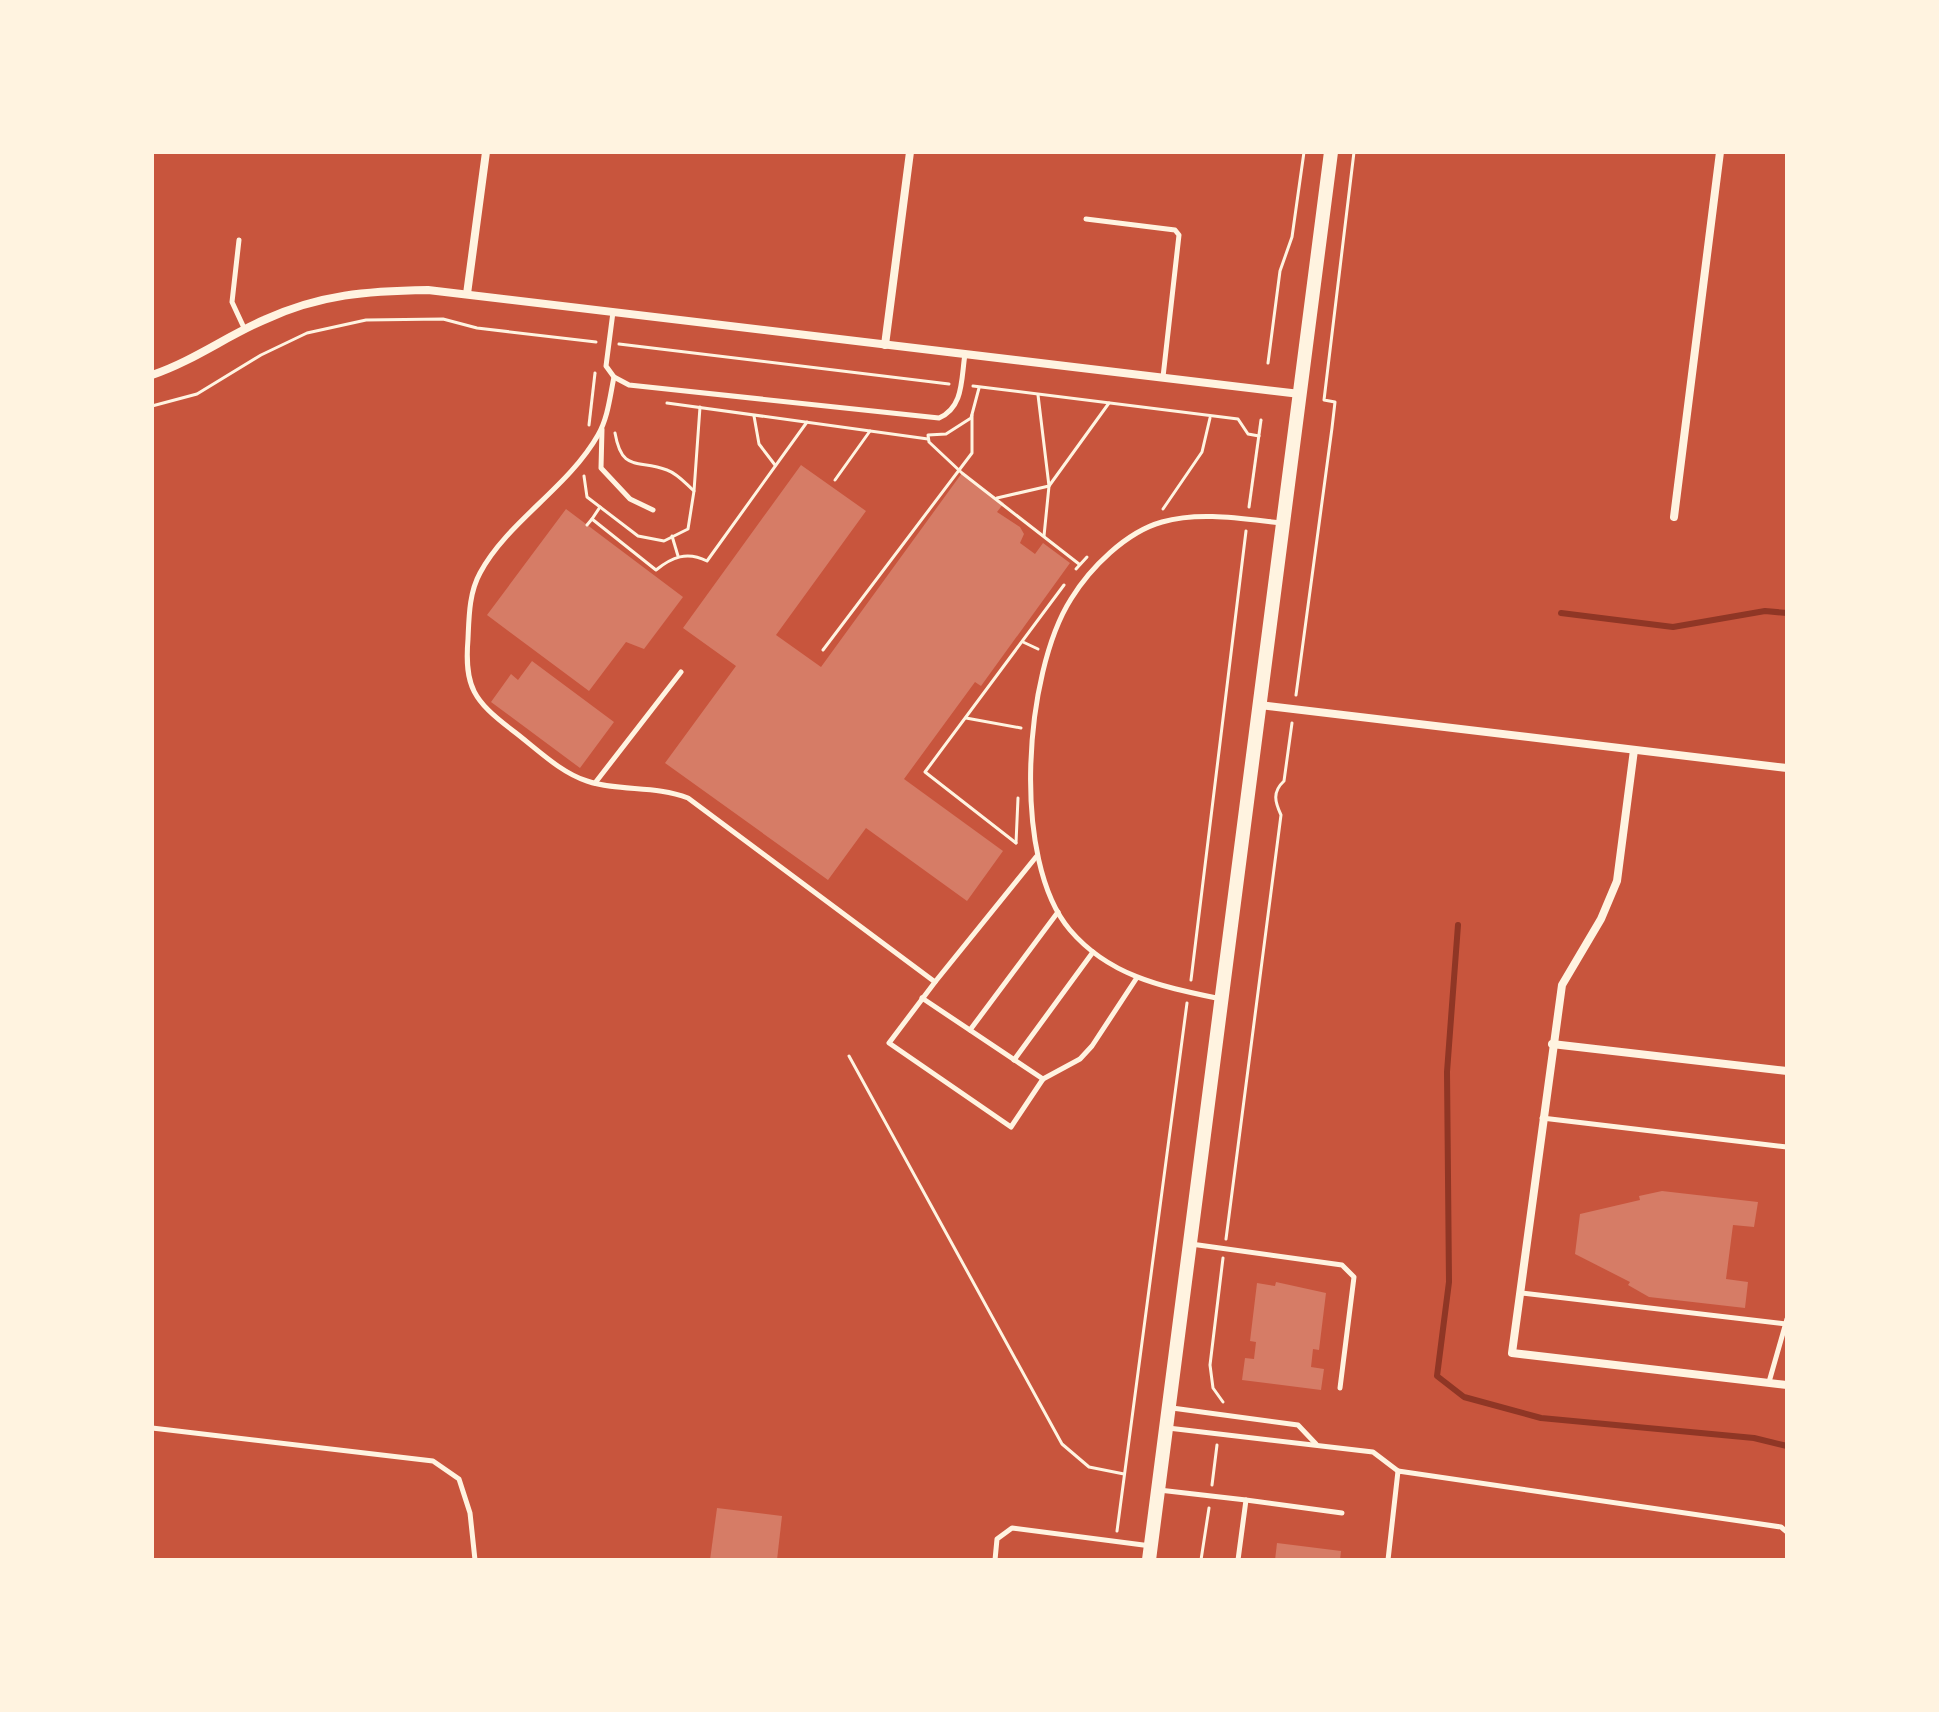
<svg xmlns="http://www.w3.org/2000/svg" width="1939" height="1712" viewBox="0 0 1939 1712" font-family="Signika,sans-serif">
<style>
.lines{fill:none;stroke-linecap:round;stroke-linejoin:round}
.stream{stroke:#8f3625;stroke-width:6}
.building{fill:#d67c66}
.path{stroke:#fff3e0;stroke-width:3}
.service{stroke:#fff3e0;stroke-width:5}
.minor{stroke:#fff3e0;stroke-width:8}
.secondary{stroke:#fff3e0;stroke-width:14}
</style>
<rect width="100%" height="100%" fill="#c8553d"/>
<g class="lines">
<g class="stream">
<polyline points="1561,613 1673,627 1765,611 1787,613"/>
<polyline points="1458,925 1447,1072 1449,1282 1437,1376 1464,1397 1541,1418 1754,1438 1787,1446"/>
</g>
</g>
<g class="building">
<polygon points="801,465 866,511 776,635 821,667 962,473 1004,503 997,512 1020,527 1024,534 1020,543 1035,554 1043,543 1070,563 981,686 975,682 904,779 1003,851 967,901 866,828 828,880 665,763 736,666 683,628"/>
<polygon points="566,509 683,597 644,649 626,642 589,691 487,615"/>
<polygon points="532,661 614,722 580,768 491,702 511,674 518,680"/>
<polygon points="1662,1191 1758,1202 1754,1227 1733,1225 1726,1279 1748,1282 1745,1308 1649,1297 1628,1285 1630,1282 1575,1254 1580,1214 1640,1200 1639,1196"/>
<polygon points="1276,1282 1326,1293 1319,1350 1313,1349 1311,1367 1324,1369 1321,1390 1242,1380 1245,1358 1254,1359 1256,1342 1250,1341 1257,1283 1275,1286"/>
<polygon points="717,1508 782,1516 777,1560 710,1560"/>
<polygon points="1277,1543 1341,1551 1340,1560 1275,1560"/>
</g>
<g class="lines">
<g class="path">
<polyline points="619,344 949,384"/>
<polyline points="1268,363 1280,271 1292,237 1304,152"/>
<polyline points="973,386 1238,419 1248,434 1259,436"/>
<polyline points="979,388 971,418 946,434 928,435 929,442 962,473 1079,564"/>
<polyline points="1038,395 1049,486 1044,536"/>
<polyline points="667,403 928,439"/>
<polyline points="152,406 197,394 261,355 307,333 366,320 443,319 477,328 596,342"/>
<polyline points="754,416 759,444 775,465"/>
<polyline points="589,425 595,373"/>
<path d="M584 476 587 497 638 536 664 541 688 529 694 491C685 483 678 474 667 470 638 459 622 473 615 433"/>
<polyline points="835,480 870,431"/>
<polyline points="694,491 700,407"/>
<polyline points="997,498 1049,486 1109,403"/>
<polyline points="1249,507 1261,420"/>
<polyline points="1163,509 1202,452 1210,418"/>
<polyline points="592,519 600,507"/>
<path d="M587 525 592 519 656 570C672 557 687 551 707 561L807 422"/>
<polyline points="672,536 678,556"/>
<polyline points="1076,569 1087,557"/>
<polyline points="1023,642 1038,649"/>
<polyline points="823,650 972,453 972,415"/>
<polyline points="1296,695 1332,428 1335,402 1324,400 1354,152"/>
<polyline points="966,718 1021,728"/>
<polyline points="1016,843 925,772 1064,585"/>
<polyline points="1016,843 1018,798"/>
<polyline points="1191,980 1246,531"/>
<polyline points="849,1056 1062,1444 1089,1467 1124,1474"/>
<path d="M1226 1239 1281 815C1275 802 1272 792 1284 781L1292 723"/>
<polyline points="1223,1402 1213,1388 1210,1365 1223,1258"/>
<polyline points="1212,1485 1217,1445"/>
<polyline points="1117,1531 1187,1003"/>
<polyline points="1201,1560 1209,1508"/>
</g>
<g class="service">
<polyline points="1086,219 1175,230 1179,235 1163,377"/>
<polyline points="239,240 232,302 245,330"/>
<path d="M613 312 606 366 614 377 629 385 939 418C964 407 961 379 965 354"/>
<path d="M614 377C610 396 608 418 598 435 568 488 507 522 480 573 469 593 469 617 468 639 464 687 474 701 512 730 535 747 559 772 587 781 619 792 655 785 688 798L935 982 1036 857"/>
<polyline points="602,429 601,468 630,499 653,510"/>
<polyline points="595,783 681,672"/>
<polyline points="935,982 889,1043 1011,1127 1043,1079 1080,1059 1092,1046 1136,979"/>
<polyline points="922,998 1043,1079"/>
<path d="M1221 999C1164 987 1110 977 1070 930 1011 861 1024 673 1071 599 1090 568 1126 532 1162 522 1200 511 1244 519 1282 523"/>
<polyline points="970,1030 1058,912"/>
<polyline points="1014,1060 1093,952"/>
<polyline points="1542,1118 1787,1147"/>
<polyline points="1191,1244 1342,1265 1354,1277 1340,1388"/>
<polyline points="1521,1293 1786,1324"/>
<polyline points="1769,1382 1787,1319"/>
<polyline points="1172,1408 1298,1425 1316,1444"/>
<polyline points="152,1428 433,1461 459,1479 470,1513 475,1560"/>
<polyline points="1168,1428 1373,1452 1398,1471"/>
<polyline points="1159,1490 1246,1500 1238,1560"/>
<polyline points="1246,1500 1342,1513"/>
<polyline points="995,1560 997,1539 1012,1528 1151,1546"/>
<polyline points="1388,1560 1398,1471 1781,1527 1787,1532"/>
</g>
<g class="minor">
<polyline points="467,294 486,152"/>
<polyline points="885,345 910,152"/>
<path d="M152 375C193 361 225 337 264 320 320 294 368 291 428 290L1300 394"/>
<polyline points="1674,517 1720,152"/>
<polyline points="1260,705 1787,768"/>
<polyline points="1634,750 1617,881 1601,919 1562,985 1512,1353 1787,1385"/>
<polyline points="1552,1044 1787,1071"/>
</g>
<polyline class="secondary" points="1149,1560 1331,152"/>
</g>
<rect width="1939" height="1712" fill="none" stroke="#fff3e0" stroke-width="308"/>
</svg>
